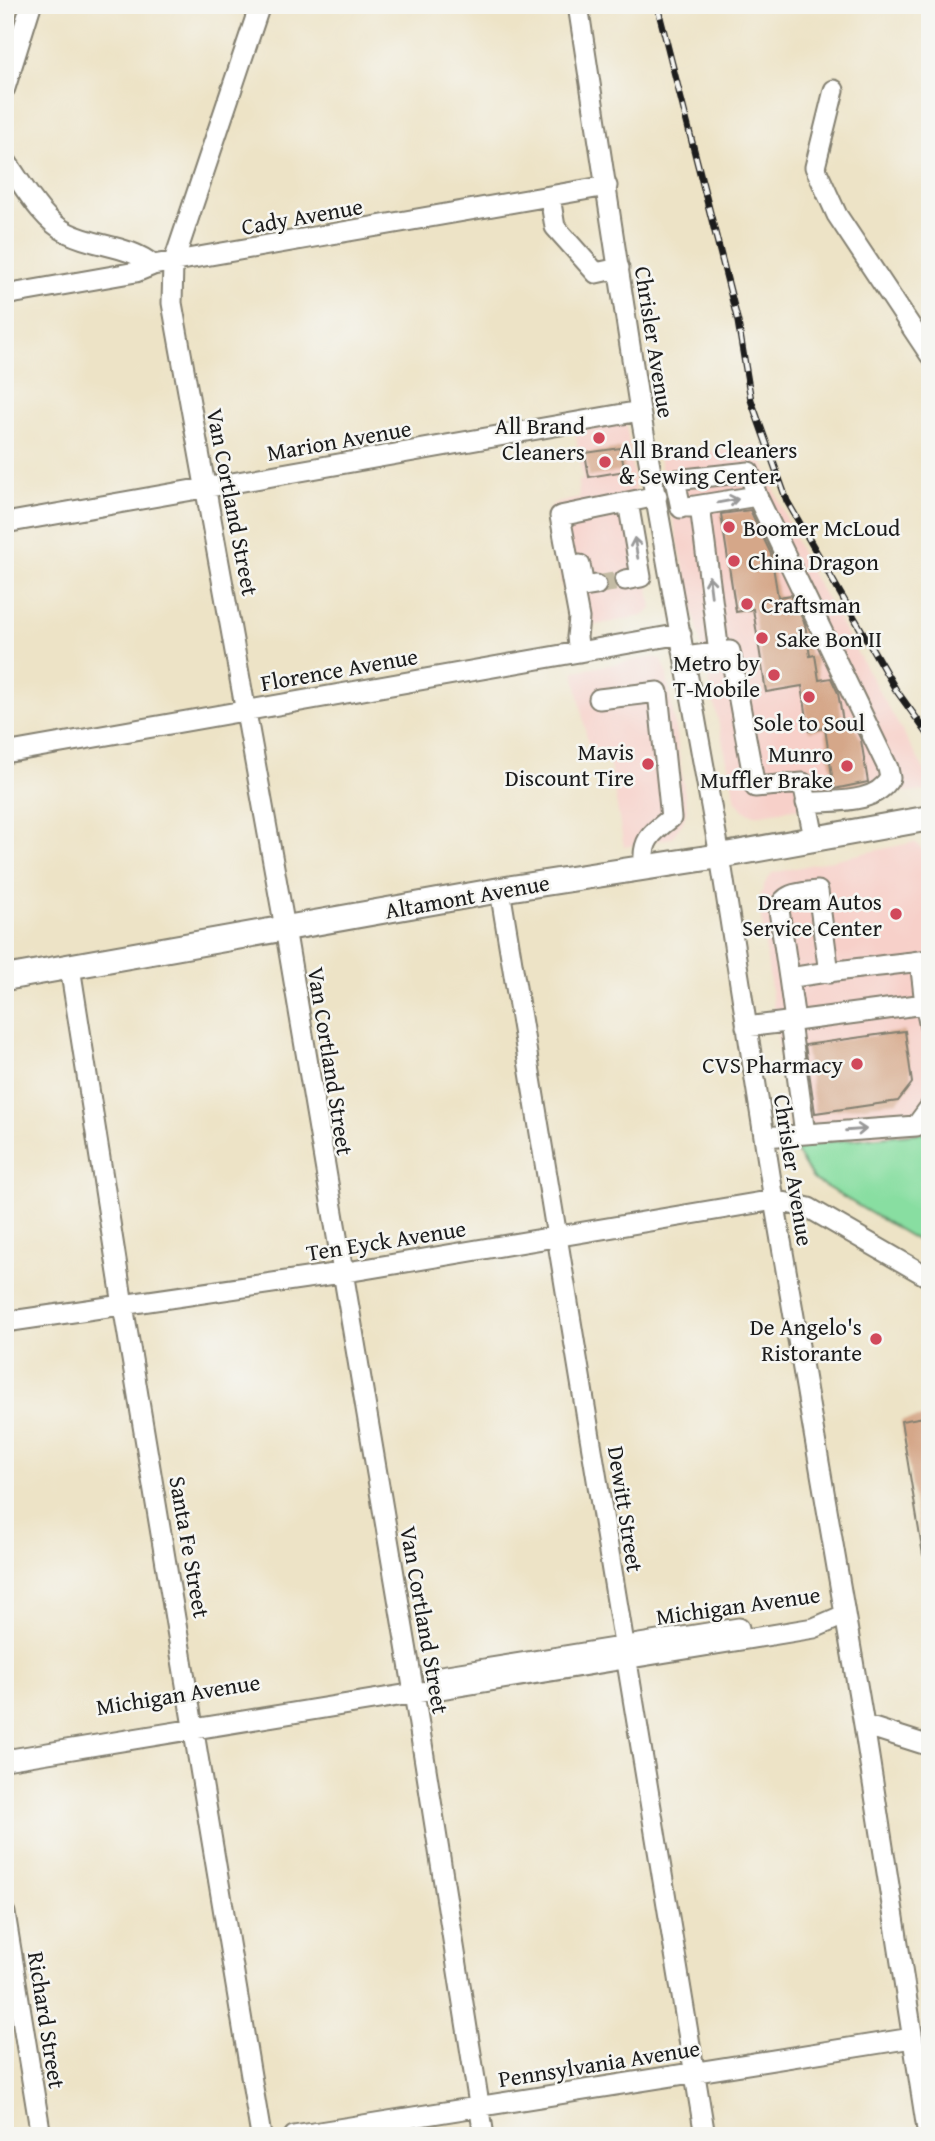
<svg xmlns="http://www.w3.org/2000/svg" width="935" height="2141" font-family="'Gentium Book Plus',serif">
	<rect width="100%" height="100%" fill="#f6f6f2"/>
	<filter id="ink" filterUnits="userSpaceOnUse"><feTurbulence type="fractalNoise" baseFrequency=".0143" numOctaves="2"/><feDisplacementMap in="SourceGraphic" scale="14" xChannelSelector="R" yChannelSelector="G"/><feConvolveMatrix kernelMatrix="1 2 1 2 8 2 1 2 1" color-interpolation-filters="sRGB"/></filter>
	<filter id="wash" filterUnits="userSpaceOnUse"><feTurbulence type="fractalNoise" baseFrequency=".00686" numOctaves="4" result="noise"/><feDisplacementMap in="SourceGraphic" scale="28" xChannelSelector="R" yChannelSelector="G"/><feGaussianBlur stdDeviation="1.57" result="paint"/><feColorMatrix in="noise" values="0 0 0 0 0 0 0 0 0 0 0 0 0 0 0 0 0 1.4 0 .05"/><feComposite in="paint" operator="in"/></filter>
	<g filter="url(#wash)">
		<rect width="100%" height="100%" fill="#ede3c6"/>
		<path fill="#f7d0c9" d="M626 422 652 609 643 616 570 630 548 510 554 504 579 498 578 481 583 480 575 431Z
			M756 445 803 558 930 780V791L904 792 755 815 743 810 736 801 659 458Z
			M654 657 661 659 666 669 687 809 683 822 672 838 624 847 609 760H591L574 671Z
			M915 842 930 857V1132L792 1145 759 900 765 883 772 873Z"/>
		<path fill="#88dea1" stroke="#527d5e" stroke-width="2" d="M930 1132V1248L813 1179 792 1145Z"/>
		<g id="blocks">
			<path fill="#d5a789" d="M620 448 625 471 589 477 585 453Z
				M750 510 771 554 778 597 791 595 805 624 810 656 815 655 819 680 831 678 838 693 844 727 854 725 861 740 868 782 834 789 825 728 809 731 802 686 766 692 753 609 736 612 721 514Z
				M905 1031 912 1083 898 1101 815 1113 805 1045Z
				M930 1416V1554L923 1555 901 1421Z"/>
		</g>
	</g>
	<g filter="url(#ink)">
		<use href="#blocks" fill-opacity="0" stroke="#848071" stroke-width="2"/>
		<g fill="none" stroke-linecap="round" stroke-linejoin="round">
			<path stroke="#c3bba4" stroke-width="19" stroke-dasharray="19 10" stroke-linecap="butt" d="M596 585 625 580"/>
			<defs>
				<path id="minor" d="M260 5 173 264 172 303 285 928 414 1693 484 2136
					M578 5 640 411 720 856 774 1200 864 1725 928 2136
					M5 88 31 5
					M834 90 815 167 837 215 930 355
					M5 160C23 184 40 219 68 233 96 247 129 245 153 265
					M550 197 555 227 596 273 619 268
					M5 295 136 272 153 265 607 186
					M700 506 719 653
					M689 507 757 496
					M681 508 675 480 749 472 757 496 888 768 890 778C875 805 834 800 806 803
					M5 523 640 411
					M580 565 584 587 596 585
					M625 580 641 577 628 502
					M579 652 577 637 579 618 560 516 657 496
					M685 657 730 651 755 787 803 783 814 838
					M599 699 658 692 671 818C651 833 640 842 645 868
					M5 753 681 634
					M500 890 705 2136
					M920 961 925 1004 795 1021 789 978C832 970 876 967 920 961L930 960
					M70 967 123 1305 261 2136
					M789 978 779 910C783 892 801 893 818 891L829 973
					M925 1004 930 1027
					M790 1022 805 1134
					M746 1027 795 1021
					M764 1137 916 1126 930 1107
					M5 1322 341 1273 774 1200 809 1208 930 1278
					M441 1676 739 1628
					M864 1725 930 1746
					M5 1760 814 1628 844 1615
					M5 1913 41 2136
					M294 2136 912 2038"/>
				<path id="major" d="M5 978 500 890 720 856 930 818"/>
			</defs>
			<use href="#minor" stroke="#848071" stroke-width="23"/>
			<use href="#major" stroke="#848071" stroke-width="28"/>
			<use href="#minor" stroke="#fff" stroke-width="19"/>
			<use href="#major" stroke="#fff" stroke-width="24"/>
			<defs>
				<path id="rail" d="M657 5 738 322 751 400 787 501 896 690 930 737
					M921 5 930 19"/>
			</defs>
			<use href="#rail" stroke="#1c1c1c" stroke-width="7"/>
			<use href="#rail" stroke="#f6f6f2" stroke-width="4.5" stroke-dasharray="13" stroke-linecap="butt"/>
		</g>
		<defs><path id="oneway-shaft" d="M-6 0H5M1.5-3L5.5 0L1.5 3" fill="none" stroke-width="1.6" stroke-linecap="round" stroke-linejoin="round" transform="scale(1.75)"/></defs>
		<g stroke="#999">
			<use href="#oneway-shaft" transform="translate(728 501) rotate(-10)"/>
			<use href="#oneway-shaft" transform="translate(636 548) rotate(-100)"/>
			<use href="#oneway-shaft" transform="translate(710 586) rotate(-97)"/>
			<use href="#oneway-shaft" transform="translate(856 1130) rotate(-4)"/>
		</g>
	</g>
	<g fill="#d1495b" stroke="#f6f6f2" stroke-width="2.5">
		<circle cx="599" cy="438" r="7"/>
		<circle cx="605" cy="462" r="7"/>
		<circle cx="729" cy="527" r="7"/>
		<circle cx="734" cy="561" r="7"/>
		<circle cx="747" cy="604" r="7"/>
		<circle cx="762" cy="638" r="7"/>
		<circle cx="774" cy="675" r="7"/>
		<circle cx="809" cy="697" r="7"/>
		<circle cx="648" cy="764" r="7"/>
		<circle cx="847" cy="766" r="7"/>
		<circle cx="896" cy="914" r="7"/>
		<circle cx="857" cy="1064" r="7"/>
		<circle cx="876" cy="1339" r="7"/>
	</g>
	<g text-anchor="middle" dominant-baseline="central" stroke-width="5" stroke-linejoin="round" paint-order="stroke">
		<g font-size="23" fill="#1c1c1c" stroke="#f6f6f2">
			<text transform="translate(302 216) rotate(-10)">Cady Avenue</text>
			<text transform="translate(655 342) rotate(81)">Chrisler Avenue</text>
			<text transform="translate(339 440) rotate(-10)">Marion Avenue</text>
			<text transform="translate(233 502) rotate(79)">Van Cortland Street</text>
			<text transform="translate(339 669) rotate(-10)">Florence Avenue</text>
			<text transform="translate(467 896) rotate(-10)">Altamont Avenue</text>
			<text transform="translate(331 1061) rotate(81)">Van Cortland Street</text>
			<text transform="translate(794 1170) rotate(81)">Chrisler Avenue</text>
			<text transform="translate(386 1240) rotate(-9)">Ten Eyck Avenue</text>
			<text transform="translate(626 1509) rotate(81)">Dewitt Street</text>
			<text transform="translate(190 1547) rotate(80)">Santa Fe Street</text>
			<text transform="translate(738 1605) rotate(-8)">Michigan Avenue</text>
			<text transform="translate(425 1620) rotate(80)">Van Cortland Street</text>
			<text transform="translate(178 1694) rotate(-9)">Michigan Avenue</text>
			<text transform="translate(47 2020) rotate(81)">Richard Street</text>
			<text transform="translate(599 2063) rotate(-9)">Pennsylvania Avenue</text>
		</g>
		<g font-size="23" fill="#1c1c1c" stroke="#f6f6f2" text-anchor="end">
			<text x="585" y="425">All Brand<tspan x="585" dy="26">Cleaners</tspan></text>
			<text x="619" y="449" text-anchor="start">All Brand Cleaners<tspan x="619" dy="26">&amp; Sewing Center</tspan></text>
			<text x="743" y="527" text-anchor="start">Boomer McLoud</text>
			<text x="748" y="561" text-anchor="start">China Dragon</text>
			<text x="761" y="604" text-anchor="start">Craftsman</text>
			<text x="776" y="638" text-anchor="start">Sake Bon II</text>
			<text x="760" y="662">Metro by<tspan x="760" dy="26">T-Mobile</tspan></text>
			<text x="809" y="722" text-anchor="middle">Sole to Soul</text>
			<text x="634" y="751">Mavis<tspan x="634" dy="26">Discount Tire</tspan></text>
			<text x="833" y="753">Munro<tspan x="833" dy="26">Muffler Brake</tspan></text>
			<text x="882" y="901">Dream Autos<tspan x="882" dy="26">Service Center</tspan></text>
			<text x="843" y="1064">CVS Pharmacy</text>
			<text x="862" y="1326">De Angelo's<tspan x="862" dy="26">Ristorante</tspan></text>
		</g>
	</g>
	<rect width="935" height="2141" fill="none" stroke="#f6f6f2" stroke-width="28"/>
</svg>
